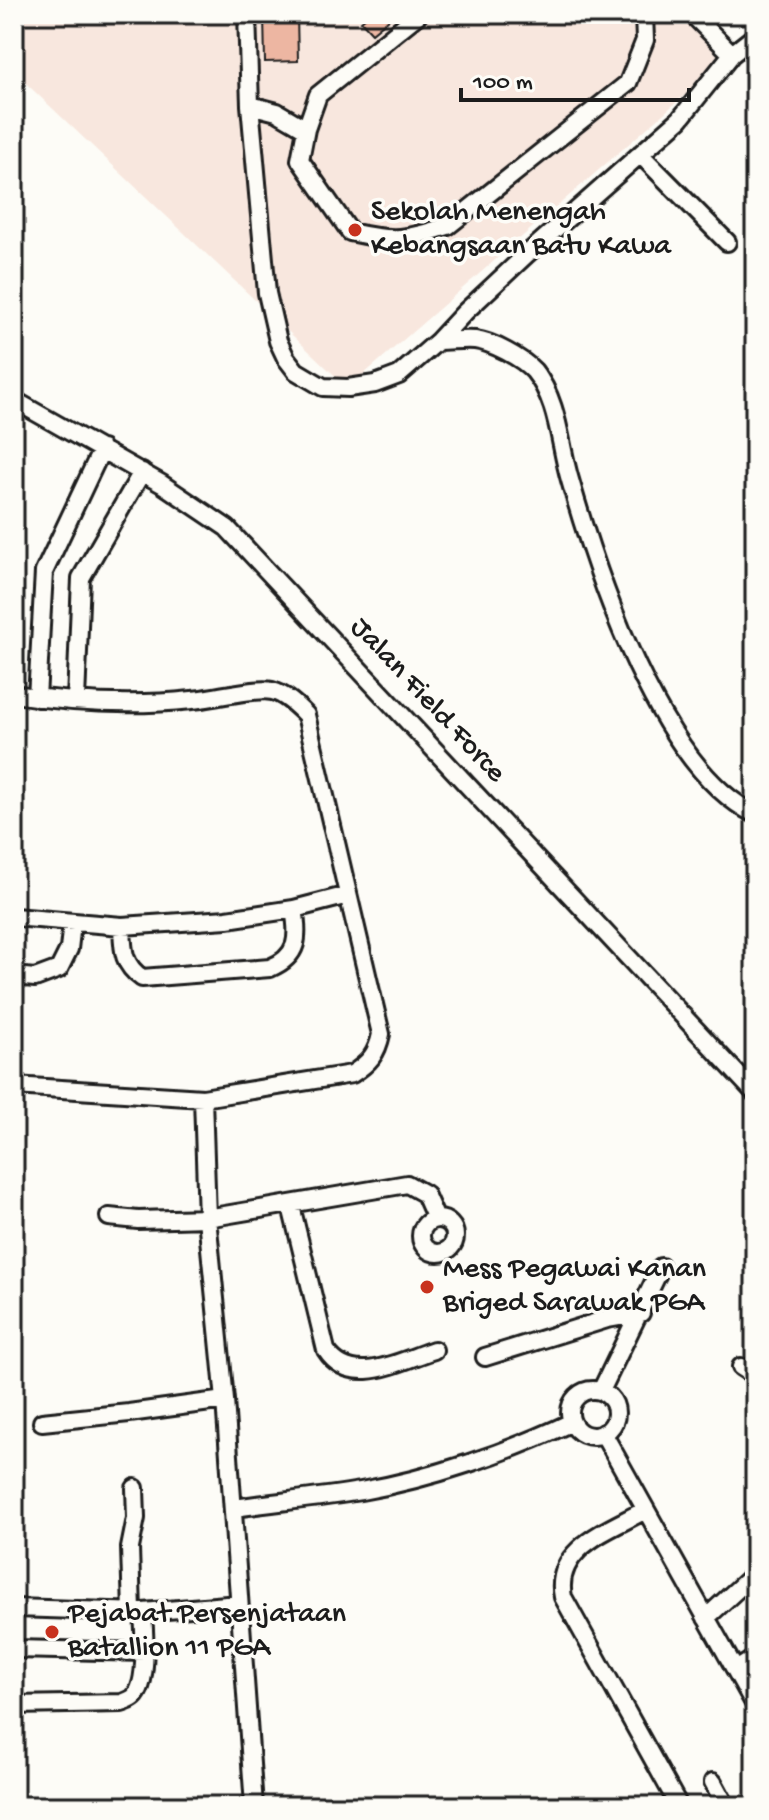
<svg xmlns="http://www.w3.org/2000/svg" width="769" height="1820" font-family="'Gochi Hand',sans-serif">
	<rect width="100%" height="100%" fill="#fdfcf7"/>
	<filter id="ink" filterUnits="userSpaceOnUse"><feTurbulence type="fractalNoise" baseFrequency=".0125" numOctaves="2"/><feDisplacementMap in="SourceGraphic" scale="16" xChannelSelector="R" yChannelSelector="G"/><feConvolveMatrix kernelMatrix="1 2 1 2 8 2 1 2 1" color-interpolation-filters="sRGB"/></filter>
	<g filter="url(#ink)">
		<path fill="#f8e7de" d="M14 14H692L732 54 348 388 14 72Z"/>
		<path fill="#edb6a2" stroke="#1c1c1c" stroke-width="2" d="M264 14H297L298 61 265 62Z
			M370 14H395L372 33 361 21Z"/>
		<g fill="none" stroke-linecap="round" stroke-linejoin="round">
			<defs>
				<path id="minor" d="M247 14 250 105 267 293 278 341 286 358 296 371 323 387 348 388 375 384 399 375 438 341 465 312 527 254 680 119 732 54 755 36
					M419 14 318 95 306 129 300 160 350 232C395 242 404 240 448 226L628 83 645 40 644 14
					M692 14 732 54
					M250 105 277 112 306 129
					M640 154 727 242
					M438 341C450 341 463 339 475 340 492 342 522 358 534 371 559 402 559 443 570 480 597 575 661 770 755 814
					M14 400 162 484 227 528 755 1093
					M14 694C71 703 135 706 192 700 211 699 257 687 272 691 285 694 297 706 306 715L381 1034C377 1054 369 1063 352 1074L203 1098 14 1086
					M37 698 44 572 102 449
					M76 700 81 578 142 472
					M14 917 122 926 227 919 294 909 348 895
					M122 926C123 949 122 964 142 978L270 968C299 956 299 937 294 909
					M14 976 35 978 59 969 69 949 72 923
					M203 1098 207 1218 225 1400 254 1806
					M291 1206 326 1350C351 1389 399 1361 434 1350
					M109 1217 138 1220 207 1218 407 1184 425 1194 436 1219
					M421 1236a17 17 0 1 1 34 0a17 17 0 1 1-34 0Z
					M485 1357 607 1319 641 1313
					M741 1367 755 1376
					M570 1413a23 23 0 1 1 46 0a23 23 0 1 1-46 0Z
					M601 1391 661 1267
					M42 1422 129 1413 225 1400
					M603 1433 755 1705
					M233 1508C276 1502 319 1498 361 1491 430 1479 509 1452 572 1422
					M645 1510C610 1530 553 1548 563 1597L679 1806
					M14 1608 143 1612 239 1604
					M132 1612 130 1548 136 1518 135 1488
					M706 1618 755 1573
					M14 1649 145 1652
					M736 1670 755 1658
					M14 1705 122 1703C126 1701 131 1700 134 1697 149 1683 144 1632 143 1612
					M713 1782 726 1806"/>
			</defs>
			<use href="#minor" stroke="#1c1c1c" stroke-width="22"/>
			<use href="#minor" stroke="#fdfcf7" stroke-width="16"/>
		</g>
	</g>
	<g fill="#c8321e" stroke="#fdfcf7" stroke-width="3">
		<circle cx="355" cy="230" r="8"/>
		<circle cx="427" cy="1287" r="8"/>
		<circle cx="52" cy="1632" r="8"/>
	</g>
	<g text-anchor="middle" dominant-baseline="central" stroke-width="7" stroke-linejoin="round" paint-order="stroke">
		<g font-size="30" fill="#1c1c1c" stroke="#fdfcf7" text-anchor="start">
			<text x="371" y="213">Sekolah Menengah<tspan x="371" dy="34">Kebangsaan Batu Kawa</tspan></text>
			<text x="443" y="1270">Mess Pegawai Kanan<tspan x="443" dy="34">Briged Sarawak PGA</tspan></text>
			<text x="68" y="1615">Pejabat Persenjataan<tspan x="68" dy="34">Batallion 11 PGA</tspan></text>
		</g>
		<g font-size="30" fill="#1c1c1c" stroke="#fdfcf7">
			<text transform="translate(427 701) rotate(47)">Jalan Field Force</text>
		</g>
	</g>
	<rect width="769" height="1820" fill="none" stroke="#fdfcf7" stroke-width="48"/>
	<rect x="24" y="24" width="721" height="1772" fill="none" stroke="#1c1c1c" stroke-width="3" filter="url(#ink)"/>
	<path d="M461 88v12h228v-12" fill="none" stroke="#1c1c1c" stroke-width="4"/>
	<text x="473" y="88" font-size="24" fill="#1c1c1c" stroke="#fdfcf7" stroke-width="6" paint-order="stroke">100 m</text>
</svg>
